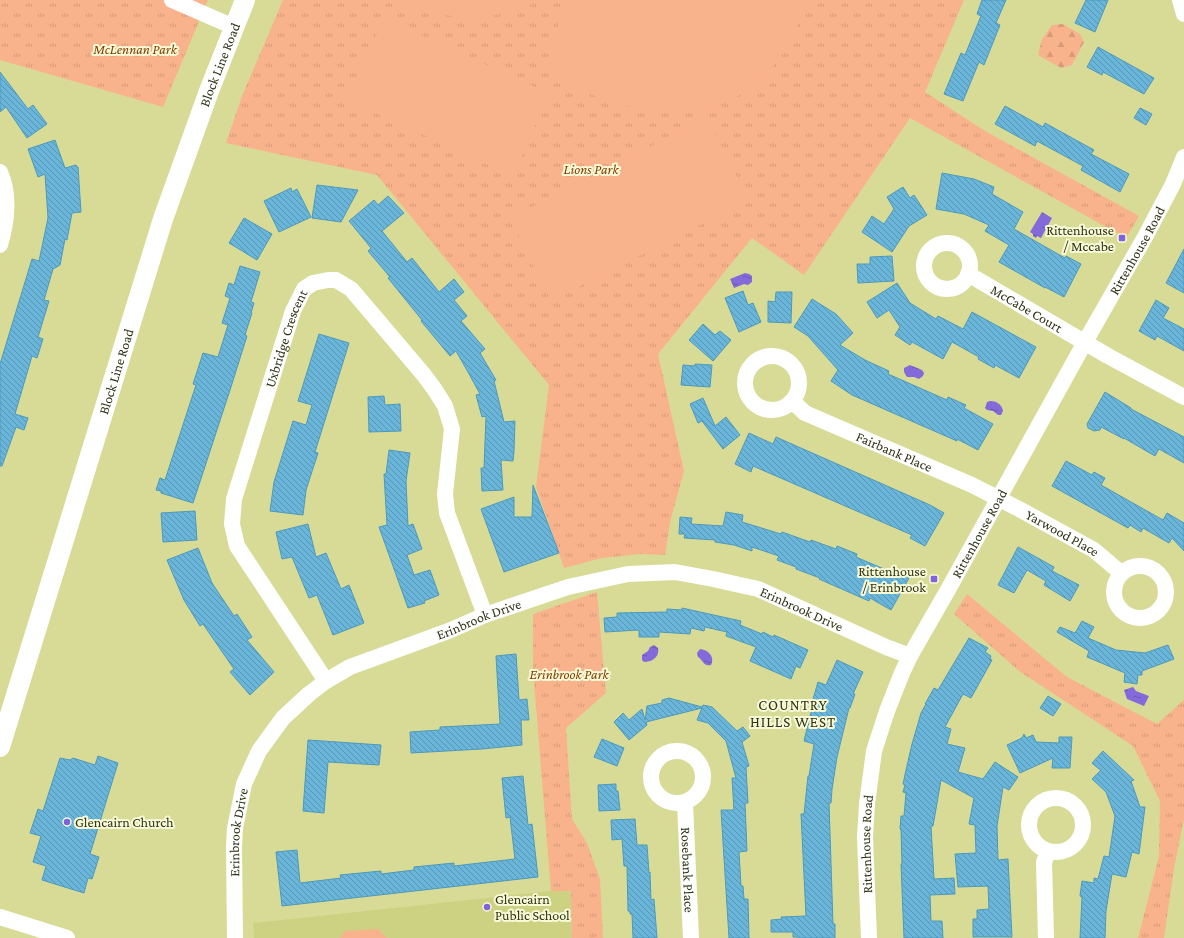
<svg xmlns="http://www.w3.org/2000/svg" width="1184" height="938" font-family="'Crimson Pro',serif">
	<defs>
		<pattern id="grass-tufts" width="24" height="20" patternUnits="userSpaceOnUse"><rect width="24" height="20" fill="#f9b38c"/><path d="M3 7l-1-3M5 7V3M7 7l1-3M15 17l-1-3M17 17v-4M19 17l1-3" fill="none" stroke="#d69a78"/></pattern>
		<pattern id="forest-firs" width="22" height="20" patternUnits="userSpaceOnUse"><rect width="22" height="20" fill="#f9b38c"/><path d="M5 1l3.5 6h-7zM16 11l3.5 6h-7z" fill="#d69a78"/></pattern>
		<pattern id="water-ripples" width="26" height="14" patternUnits="userSpaceOnUse"><rect width="26" height="14" fill="#826ada"/><path d="M2 4q2-2 4 0t4 0M15 11q2-2 4 0t4 0" fill="none" stroke="#6b58b0"/></pattern>
		<pattern id="building-back-hatch" width="6" height="6" patternUnits="userSpaceOnUse"><rect width="6" height="6" fill="#6ab6da"/><path d="M-1 5l2 2M0 0l6 6M5-1l2 2" fill="none" stroke="#5895b0"/></pattern>
	</defs>
	<rect width="100%" height="100%" fill="#d8db95"/>
	<path fill="#cdd182" d="M551 891H571L572 938H254L253 923Z"/>
	<path fill="url(#grass-tufts)" d="M0 0H208L163 107 0 60Z
		M283 0H964L925 92 985 131 1139 216 1126 238 910 118 804 275 752 238 658 354 684 471 670 522 665 555 640 554 602 558 564 568 536 487 549 385 377 175 226 143 242 96Z
		M597 592 606 693 566 728 572 819 587 843 600 879 603 938H572L571 891H551L533 670V614Z
		M967 594 1067 677 1157 724 1184 700V819L1174 868 1164 938H1138L1159 856 1160 801 1133 746 1019 671 954 614Z"/>
	<path fill="url(#forest-firs)" d="M1063 24 1080 34 1084 42 1072 65 1061 68 1038 55 1042 39 1052 25Z"/>
	<path fill="#f9b38c" d="M389 0H538L522 10 474 19 415 11Z
		M565 0H809L788 46 765 77 738 96 705 112H671L610 104 556 75 548 64Z
		M384 18 550 94 512 176 346 99Z
		M707 118 749 200 551 301 510 218Z
		M378 929 387 938H340L345 931Z"/>
	<path fill="url(#water-ripples)" d="M1042 212 1052 218 1041 238 1037 236 1036 238 1033 236V234L1030 232Z
		M745 273 749 274 752 276V282L748 285 744 284 734 288 730 279Z
		M910 365 922 370 924 373 923 376 919 379 914 377H907L904 372V368Z
		M990 401C996 401 1002 404 1003 411L1001 415H998L993 411 987 410 985 408 987 402Z
		M654 645 658 648C660 657 652 662 644 662L642 660V655L648 651 650 647Z
		M700 649C709 650 715 657 711 665 704 667 703 660 698 657L697 653Z
		M1133 687 1136 691 1149 696 1144 706 1127 699 1124 690Z"/>
	<path fill="url(#building-back-hatch)" stroke="#4d99bc" d="M982 0H1006L996 23 1000 25 984 65 979 62 963 101 944 94 961 53 965 55 981 16 977 14Z
		M1086 0H1108L1095 32 1075 23Z
		M1098 47 1154 78 1144 94 1103 72 1102 75 1087 67Z
		M0 72 28 109 33 105 47 124 27 138 6 107 0 112Z
		M1005 106 1043 127 1045 123 1094 150 1091 154 1129 174 1120 192 1081 170 1083 166 1037 141 1035 146 995 124Z
		M1140 108 1152 114 1146 125 1134 118Z
		M55 140 65 168 76 165 77 167H78L81 212 72 213 67 240 65 239 60 265 53 269 44 300 49 301 38 337 43 339 37 358 32 356 15 414 28 418 24 430 16 427 2 466H0V364L32 259 39 261 48 218 45 174 38 177 28 149Z
		M942 173 974 179 994 187 992 194 1023 212 1014 229 1065 258 1066 256 1081 264 1064 297 1045 287V288L999 262 1009 245 985 231 989 225 964 214 936 209Z
		M317 185 358 190 341 222 312 218Z
		M903 187 910 198 914 195 927 215 909 226 892 252 862 232 872 216 884 224 894 209 887 197Z
		M291 188 292 192 297 189 311 217 279 232 264 201Z
		M388 196 404 213 382 231 407 262 412 258 439 292 454 279 464 292 454 300 467 316 461 321 485 349 480 353 496 380 494 381 504 422 515 421 514 451 513 461 501 460 503 490 482 491 481 468H484L486 416 482 417 476 395 480 394 468 372 456 351 450 356 421 321 422 320 388 278 390 277 368 251 371 248 349 221 374 200 378 205Z
		M244 218 272 234 257 260 229 243Z
		M1184 249V293L1166 283Z
		M892 256 894 281 858 283 857 264H870V257Z
		M240 266 260 272 251 302 254 303 251 313H252L245 335 247 336 230 390 193 503 161 493V491L156 490 160 478 165 480 196 385 193 384 203 353 218 357 228 325 222 323 230 298 225 296 229 283 234 285Z
		M897 283 910 303 936 319 938 316 963 329 972 312 1036 347 1019 378 995 365 994 368 978 359 979 357 952 342 943 359 912 342 910 345 895 335 900 327 889 310 877 318 867 302Z
		M743 291 748 305 753 303 761 322 739 332 725 298Z
		M776 292H792L791 323 768 322V301L775 302Z
		M812 299 836 314 853 333 840 345 865 360 889 371 888 374 947 400 948 397 966 405 964 408 993 424 978 450 957 439V441L852 395 831 381 838 370 808 336 794 327Z
		M1156 300 1169 308 1163 318 1184 329V351L1157 336 1155 340 1139 331Z
		M703 324 715 335 720 331 731 340 713 361 689 340Z
		M319 334 349 343 315 452 318 453 306 490 303 515 270 511 274 482 293 421 306 425 312 405 298 401Z
		M695 364 712 365 710 387 681 385 683 365 695 366Z
		M1105 392 1131 408V409L1184 437V463L1159 449 1155 456 1124 438V439L1101 427 1100 430 1094 431 1088 428 1087 424Z
		M384 396 385 405 400 404 401 431 369 432 368 397Z
		M703 398 715 426 726 417 740 435 723 449 702 421 698 423 690 404Z
		M749 433 773 444 776 437 930 505 944 513 925 546 910 538 912 535 753 466 751 472 735 464Z
		M389 450 410 453 406 481 408 526 413 524 422 549 407 555 414 575 430 570 439 595 424 601 425 603 408 608 379 527 387 525 384 474H386Z
		M1066 461 1092 475 1094 472 1105 478 1101 485 1163 520 1167 513 1184 523V551L1172 538 1169 543 1143 528 1141 532 1130 525 1128 528 1052 486Z
		M533 485 559 553 504 572 481 509 514 497V517H532Z
		M195 511 197 540 163 542 161 513Z
		M726 512 743 515 742 522 781 534 782 532 810 542 811 540 836 549 837 546 857 554 856 557 891 572 892 569 909 578 891 610 870 598 869 601 819 579 820 578 796 569V567L777 560 779 556 752 547V551L734 545 715 542V540L684 538 685 534H679L680 517 692 518 691 524 723 526Z
		M308 524 316 557 326 553 341 589 349 585 364 623 333 635 317 595 309 598 292 557 282 559 276 532Z
		M1018 547 1054 567 1052 571 1079 585 1070 601 1044 585 1046 581 1027 570 1014 593 998 585Z
		M198 548 212 583 234 616 237 614 252 637 247 640 274 672 250 695 230 672 234 669 203 624 200 626 184 600 167 560Z
		M682 608 741 621 740 625 762 634 763 632 773 637 774 635 808 650 800 668 796 666 791 679 750 661 756 647 726 636 727 632 705 627 704 631 691 628 690 634 659 632V637H639V630L605 632 604 618 617 617V613L667 612V609L682 610Z
		M1082 621 1094 627 1088 638 1116 650 1145 653 1168 645 1174 659 1142 671V675H1138L1137 684 1124 682 1125 673 1087 657 1089 651 1057 632 1060 627 1075 633Z
		M969 638 988 648 985 652 991 656 990 659 992 660 971 698 963 694 945 727 951 729 947 744 965 748 958 772 983 779 995 762 1018 777 1009 790 1003 787 997 826 998 860 1008 859 1012 937H973V919H977V910L989 909 988 886 958 887 955 854 976 853 975 825 969 824 974 798 941 780 933 826H931L934 879 954 878 955 894 930 895 931 921H942L943 938H904L901 864H902L901 830 900 829 901 816H904L906 793 903 792 905 785 903 784 906 770 912 744 921 713 926 704H925L934 688 938 690Z
		M516 654 519 700 527 699 529 720H521L522 745 482 749 411 753 410 732 440 730V727L500 724 496 656Z
		M837 660 863 672 853 694H855L850 708H849L837 757 832 789 831 803H829L833 924H835V938H799V937H793V932H771V920L782 919 781 917 806 916 801 814H804L808 776H809L814 744 804 741 814 700 813 699 818 682 826 685Z
		M1048 696 1061 704 1053 716 1040 708Z
		M669 698 702 707 703 705 712 707 737 731 743 727 750 736 742 742 749 766 746 767 748 803H745L747 851 739 852 741 886H743L744 899H748L749 938H729L721 810H734L732 778H736L726 741 708 723 697 720 702 708 646 722 647 725 629 740 614 722 623 713 629 720 642 709 645 720 647 706 662 703V700Z
		M1024 734 1026 738 1033 735 1036 742 1059 743V737H1072L1070 768H1052L1053 758 1020 773 1007 745 1022 738Z
		M602 739 624 748 617 766 594 757Z
		M308 740 381 745 379 765 328 762 324 813 303 811Z
		M1103 751 1134 780 1131 781 1140 807H1145L1139 854 1132 852 1126 877 1112 874 1106 911 1105 938H1080L1082 897 1080 896 1082 881 1094 883V878L1098 879 1104 856 1109 857 1115 816 1106 792 1092 779 1101 770 1099 769 1092 763Z
		M98 756 118 763 90 854 99 857 92 879 88 878 84 893 42 880 46 866 33 862 41 836 30 833 38 809 43 811 60 758 70 760 73 758 95 765Z
		M523 776 528 825 532 824 538 877 282 906 276 852 297 850 300 883 341 878 340 875 381 871V874L414 870V867L454 863V866L515 859 510 817 506 818 502 778Z
		M616 784V791H618L620 810 599 811 598 785Z
		M635 819 637 845H647L649 873 650 872 651 900 654 899 657 938H633L632 914H630V911H628L627 866H624L622 839 612 840 611 820Z"/>
	<g fill="none" stroke-linecap="round" stroke-linejoin="round">
		<g stroke="#fff" stroke-width="16">
			<path d="M172 0 234 27"/>
			<path d="M1180 0 1184 14"/>
			<path d="M0 172C10 194 7 222 0 245"/>
			<circle cx="947" cy="266" r="23"/>
			<path id="s1" d="M968 274 1108 356 1184 397"/>
			<circle cx="772" cy="383" r="27"/>
			<path id="s2" d="M792 401 805 413 972 485 1019 509 1094 550 1121 573"/>
			<circle cx="1140" cy="592" r="26"/>
			<path id="s3" d="M326 681 237 546 232 524 234 499 293 311 304 289 313 283 328 280H336L351 289 424 375 435 390 445 406 452 429 445 494 447 513 485 615"/>
			<circle cx="677" cy="777" r="26"/>
			<circle cx="1056" cy="825" r="27"/>
			<path id="s4" d="M685 803 691 938"/>
			<path d="M0 917 67 938"/>
			<path id="s5" d="M235 938 234 847 235 828 244 784 259 751 283 718 309 694 326 681 350 667 451 630 485 615 568 587 628 574 675 572 713 579 758 589 886 647 910 656"/>
			<path id="s6" d="M869 938 865 837 867 804 874 751 887 711 902 673 910 656 949 588 1085 342 1145 237 1173 184 1184 157"/>
			<path d="M1046 938 1044 862 1048 852"/>
		</g>
		<path stroke="#fff" stroke-width="20" id="s7" d="M0 747 163 219 209 91 245 0"/>
	</g>
	<g fill="#7f62dd" stroke="#f7fad7" stroke-width="1.5">
		<rect x="1118" y="234" width="8" height="8" rx="2"/>
		<rect x="930" y="575" width="8" height="8" rx="2"/>
		<circle cx="67" cy="822" r="4"/>
		<circle cx="487" cy="907" r="4"/>
	</g>
	<g text-anchor="middle" dominant-baseline="central" stroke-width="4" stroke-linejoin="round" paint-order="stroke">
		<g font-size="14" font-style="italic" fill="#833b00" stroke="#f7fad7">
			<text x="135" y="49">McLennan Park</text>
			<text x="591" y="169">Lions Park</text>
			<text x="569" y="674">Erinbrook Park</text>
		</g>
		<g font-size="14" fill="#313216" stroke="#f7fad7">
			<text stroke="none"><textPath href="#s7" startOffset="717">Block Line Road</textPath></text>
			<text stroke="none"><textPath href="#s6" startOffset="754">Rittenhouse Road</textPath></text>
			<text stroke="none"><textPath href="#s1" startOffset="68">McCabe Court</textPath></text>
			<text stroke="none"><textPath href="#s3" startOffset="378">Uxbridge Crescent</textPath></text>
			<text stroke="none"><textPath href="#s7" startOffset="393">Block Line Road</textPath></text>
			<text stroke="none"><textPath href="#s2" startOffset="115">Fairbank Place</textPath></text>
			<text stroke="none"><textPath href="#s2" startOffset="302">Yarwood Place</textPath></text>
			<text stroke="none"><textPath href="#s6" startOffset="430">Rittenhouse Road</textPath></text>
			<text stroke="none"><textPath href="#s5" startOffset="790">Erinbrook Drive</textPath></text>
			<text stroke="none"><textPath href="#s5" startOffset="454">Erinbrook Drive</textPath></text>
			<text stroke="none"><textPath href="#s5" startOffset="106">Erinbrook Drive</textPath></text>
			<text stroke="none"><textPath href="#s6" startOffset="94">Rittenhouse Road</textPath></text>
			<text stroke="none"><textPath href="#s4" startOffset="67">Rosebank Place</textPath></text>
		</g>
		<g font-size="14" fill="#313216" stroke="#f7fad7" text-anchor="end">
			<text x="1114" y="230">Rittenhouse<tspan x="1114" dy="16">/ Mccabe</tspan></text>
			<text x="926" y="571">Rittenhouse<tspan x="926" dy="16">/ Erinbrook</tspan></text>
			<text x="75" y="822" text-anchor="start">Glencairn Church</text>
			<text x="495" y="899" text-anchor="start">Glencairn<tspan x="495" dy="16">Public School</tspan></text>
		</g>
		<g font-size="15" letter-spacing="1" fill="#313216" stroke="#f7fad7">
			<text x="793" y="705">COUNTRY<tspan x="793" dy="17">HILLS WEST</tspan></text>
		</g>
	</g>
</svg>
